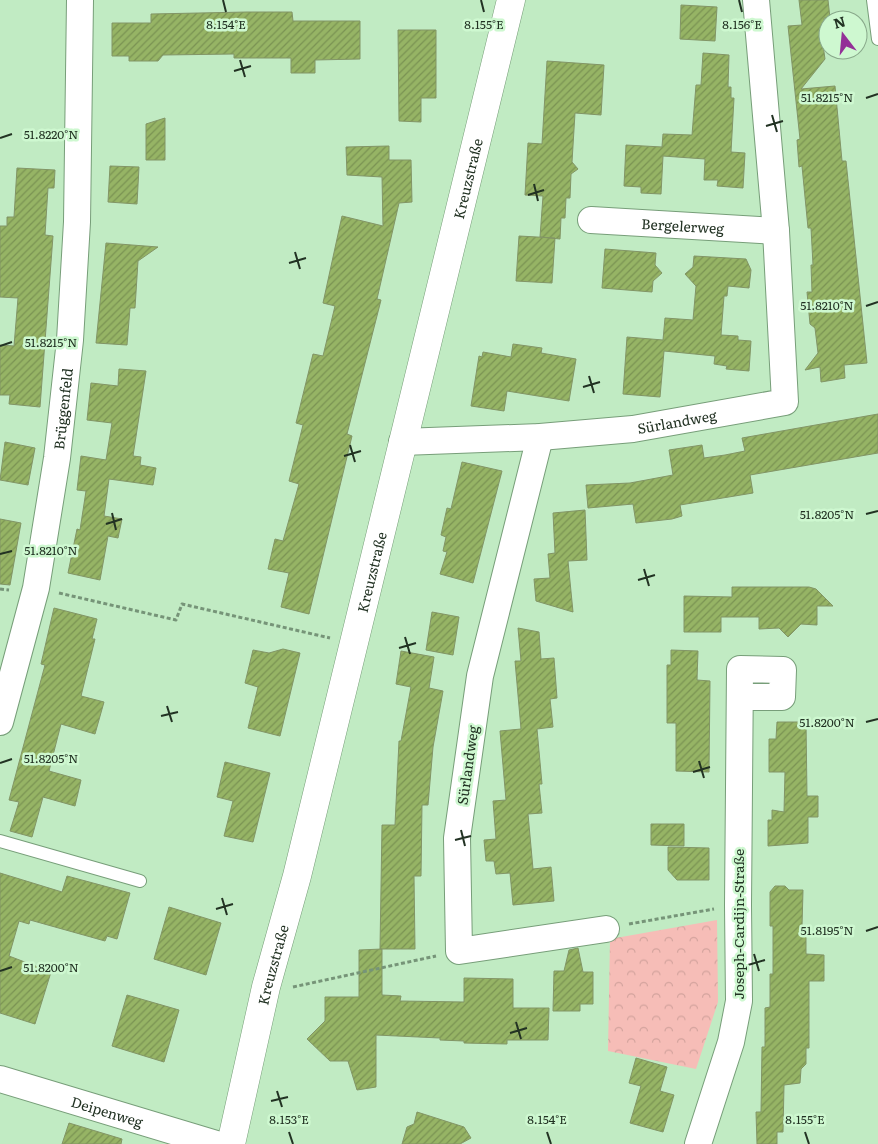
<svg xmlns="http://www.w3.org/2000/svg" width="878" height="1144" font-family="Literata,serif">
	<defs>
		<pattern id="park-crowns" width="20" height="18" patternUnits="userSpaceOnUse" patternTransform="scale(1.25)"><rect width="20" height="18" fill="#f6bdb7"/><path d="M2 6a3 3 0 1 1 6 0M12 15a3 3 0 1 1 6 0" fill="none" stroke="#d3a39d"/></pattern>
		<pattern id="building-hatch" width="6" height="6" patternUnits="userSpaceOnUse" patternTransform="scale(1.25)"><rect width="6" height="6" fill="#96b465"/><path d="M-1 1l2-2M0 6l6-6M5 7l2-2" fill="none" stroke="#7a9353"/></pattern>
	</defs>
	<rect width="100%" height="100%" fill="#c1ebc3"/>
	<path fill="url(#park-crowns)" d="M717 920 718 1002 696 1069 608 1051 610 939Z"/>
	<path fill="url(#building-hatch)" stroke="#829566" d="M799 0H828L830 18H824L827 41 823 45 825 59 801 89 835 86 842 161H846L867 363 844 365 845 378 821 382 820 367 805 370 818 353 815 328 810 324 807 292H812L811 265H813L811 228H808L802 166 799 167 797 140 800 139 788 26 802 25Z
		M681 5 717 7 715 41 680 39Z
		M247 12H292L293 21H360V59L315 60V73H291V58H234V54L163 55 158 61H129V56H112V23H151V14Z
		M398 30H436V98H421V122L399 121Z
		M703 53 729 55 728 87H731V98H734L731 152 745 153 743 188 717 186 718 180H704L705 159 663 156 661 194 641 193V187L624 186 626 145 662 147 663 134 692 135 696 85H701Z
		M547 61 604 65 601 115 575 113 572 162 578 169 571 174 570 198H566L565 218H561L560 239 540 237 543 196 525 195 528 143 542 144Z
		M165 118V160H146V124Z
		M389 146V160H411L412 202 399 203 377 299 381 300 347 434 352 436 309 614 281 607 289 573 268 569 275 539 283 541 299 484 289 481 303 425 296 423 313 354 323 356 335 306 323 303 342 216 383 226 382 177 347 175 346 147Z
		M110 166 139 167 137 204 108 202Z
		M17 168 55 170 54 188H48L45 235 53 236 40 407 9 404 10 395H0V345L14 346 18 298 0 297V226H7V217H14Z
		M519 236 555 238 552 283 516 281Z
		M106 243 158 247 138 261 135 308H130L127 345 96 343Z
		M605 249 656 253 655 265 662 273 653 281 652 292 602 288Z
		M694 256 746 259 751 270 749 288 728 286 727 296H724L721 335 738 336V340L751 341 749 371 726 369 727 366 714 364 715 356 664 351 660 397 623 394 627 337 663 340 665 318 693 320 696 286 685 274 693 267Z
		M513 344 542 348 541 353 576 359 569 401 507 391 504 411 471 406 479 356 482 357 483 352 511 357Z
		M119 369 146 371 133 456 141 457 140 465 156 468 153 485 109 479 104 516 122 519 118 538 108 536 100 580 68 573 77 529 80 530 86 491 77 490 81 456 106 460 112 423 87 420 91 383 118 386Z
		M878 414V453L750 475 753 493 680 505 682 516 672 519 636 523 633 504 588 508 586 485 630 483 673 475 669 450 702 445 704 458 725 455 745 451 742 438Z
		M5 442 35 448 28 485 0 480Z
		M462 462 502 471 473 583 440 574 447 552 443 551 446 537 441 535 447 508 451 509Z
		M585 510 587 560 568 561 573 612 536 601 534 579 550 578 548 554 555 553 553 513Z
		M0 519 21 523 10 585 0 584Z
		M732 587H809L816 589 833 606H817V625L801 624 788 637 779 628 759 629V617H721V632H684V596L732 597Z
		M54 608 97 619 92 639H95L81 696 104 702 95 734 61 724 49 771 81 780 75 806 43 797 32 837 10 831 19 802 9 800 45 665 41 664Z
		M432 612 459 617 453 655 426 650Z
		M518 628 539 632 541 659 554 658 557 698 550 699 553 727 537 729 542 784H539L542 813 528 814 533 869 551 867 554 901 513 905 510 873 496 874 494 861H486L484 840 496 839 493 801 506 800 500 731 521 729 515 661H521Z
		M283 649 300 653 280 736 248 728 258 687 245 683 253 650 269 653Z
		M671 650 698 651 697 680 710 681 709 772 676 771V723H667V665H671Z
		M401 651 434 657 429 688 443 691 433 747 428 805H422L421 876H414L415 949H380L382 825H395L399 741H401L411 687 396 684Z
		M777 722H806L807 796H818V817H808V843L768 846V820H772V810L784 812 785 772H769V739H776Z
		M225 762 270 773 253 842 224 836 233 801 217 797Z
		M651 824H684V846L651 845Z
		M668 847 709 848V880H677L668 870Z
		M0 873 62 892 67 876 130 893 117 939 107 936 105 941 30 920 29 924 19 921 9 956 51 972 35 1024 0 1013Z
		M775 886H785L789 890H803L802 926H806V954L824 955V981H809V1048H806V1064L801 1069 800 1083 784 1085 783 1132H777V1144H757L756 1112H761L762 1047H765V1008L770 1007V974H773V926H770V892Z
		M169 907 221 923 206 975 154 959Z
		M578 948 583 972H593V1004H580V1011H553L554 971H564L569 950Z
		M382 949V995L401 996 400 1001 464 1002V978L513 979V1008H549L548 1040H507V1044L464 1043V1041L440 1040V1038L376 1035V1087L357 1090 348 1061H330L307 1039 325 1021V997H359V950Z
		M127 995 179 1010 164 1062 112 1046Z
		M636 1058 667 1067 660 1091 674 1095 663 1132 630 1123 641 1086 629 1083Z
		M417 1112 464 1127 471 1138 460 1144H402L407 1127 414 1124Z
		M69 1123 122 1139 121 1144H62Z"/>
	<g fill="none" stroke-linecap="round" stroke-linejoin="round">
		<defs>
			<path id="lane" d="M873 0 878 39
				M0 841 140 881"/>
			<g id="street">
				<path id="s1" d="M591 220 776 231"/>
				<path d="M540 437 480 676 457 838 459 951 606 929"/>
				<path id="s2" d="M402 442 540 437 633 429 785 402 776 231 756 0"/>
				<path id="s3" d="M0 722 36 588 57 458 70 340 77 222 80 0"/>
				<path id="s4" d="M0 1079 216 1144"/>
				<path d="M698 1144 731 1042 739 1001 738 905 740 669 783 670 782 697H740"/>
			</g>
			<g id="secondary">
				<path id="s5" d="M231 1144 266 987 297 876 511 0"/>
			</g>
		</defs>
		<use href="#lane" stroke="#779e79" stroke-width="14"/>
		<use href="#street" stroke="#779e79" stroke-width="28"/>
		<use href="#secondary" stroke="#779e79" stroke-width="29"/>
		<path stroke="#769478" stroke-width="3" stroke-dasharray="4 2.5" stroke-linecap="butt" d="M0 589 9 590
			M59 593 176 620 182 604 330 638
			M629 924 714 909
			M293 987 436 956"/>
		<use href="#lane" stroke="#fff" stroke-width="12"/>
		<use href="#street" stroke="#fff" stroke-width="26"/>
		<use href="#secondary" stroke="#fff" stroke-width="28"/>
	</g>
	<path fill="none" stroke="#223223" stroke-width="2" d="M223 0 226 12M481 0 484 12M739 0 742 12M240 60 245 77M234 71 251 66M866 98 878 94M772 115 777 132M766 126 783 121M0 138 12 134M534 184 538 201M528 195 544 190M295 252 300 269M289 263 306 258M866 306 878 302M0 346 12 342M589 376 594 393M583 387 600 382M350 445 355 462M344 456 361 451M112 513 116 530M866 514 878 511M106 524 122 519M0 554 12 551M644 569 649 586M638 580 655 575M405 637 410 654M399 648 416 643M167 706 172 722M161 716 178 712M866 722 878 719M699 761 704 778M0 763 12 759M693 772 710 767M461 830 465 846M455 840 471 836M222 898 227 915M216 909 233 904M866 931 878 927M754 954 759 971M748 965 765 960M0 971 12 967M516 1022 521 1039M510 1033 527 1028M277 1091 282 1107M271 1101 288 1097M289 1132 293 1144M547 1132 551 1144M805 1132 809 1144"/>
	<g text-anchor="middle" dominant-baseline="central" stroke-width="5" stroke-linejoin="round" paint-order="stroke">
		<g font-size="14" fill="#223223" stroke="#cef8d0">
			<text stroke="none"><textPath href="#s5" startOffset="994">Kreuzstraße</textPath></text>
			<text stroke="none"><textPath href="#s1" startOffset="92">Bergelerweg</textPath></text>
			<text stroke="none"><textPath href="#s3" startOffset="320">Brüggenfeld</textPath></text>
			<text stroke="none"><textPath href="#s2" startOffset="276">Sürlandweg</textPath></text>
			<text stroke="none"><textPath href="#s5" startOffset="589">Kreuzstraße</textPath></text>
			<text transform="translate(467 765) rotate(-82)">Sürlandweg</text>
			<text transform="translate(738 924) rotate(-90)">Joseph-Cardijn-Straße</text>
			<text stroke="none"><textPath href="#s5" startOffset="184">Kreuzstraße</textPath></text>
			<text stroke="none"><textPath href="#s4" startOffset="112">Deipenweg</textPath></text>
		</g>
	</g>
	<g font-size="12" text-anchor="middle" fill="#223223" stroke="#cef8d0" stroke-width="5" stroke-linejoin="round" paint-order="stroke">
		<text x="226" y="29">8.154°E</text>
		<text x="484" y="29">8.155°E</text>
		<text x="742" y="29">8.156°E</text>
		<text x="827" y="102">51.8215°N</text>
		<text x="51" y="139">51.8220°N</text>
		<text x="827" y="310">51.8210°N</text>
		<text x="51" y="347">51.8215°N</text>
		<text x="827" y="519">51.8205°N</text>
		<text x="51" y="555">51.8210°N</text>
		<text x="827" y="727">51.8200°N</text>
		<text x="51" y="763">51.8205°N</text>
		<text x="827" y="935">51.8195°N</text>
		<text x="51" y="972">51.8200°N</text>
		<text x="289" y="1124">8.153°E</text>
		<text x="547" y="1124">8.154°E</text>
		<text x="805" y="1124">8.155°E</text>
	</g>
	<g transform="translate(843 35) rotate(344)"><circle r="24" fill="#cef8d0" stroke="#89a98b"/>
	<path d="M0-4L9 19L0 12L-9 19Z" fill="#933097"/>
	<text y="-8" font-size="14" font-weight="bold" text-anchor="middle" fill="#223223">N</text>
	</g>
</svg>
